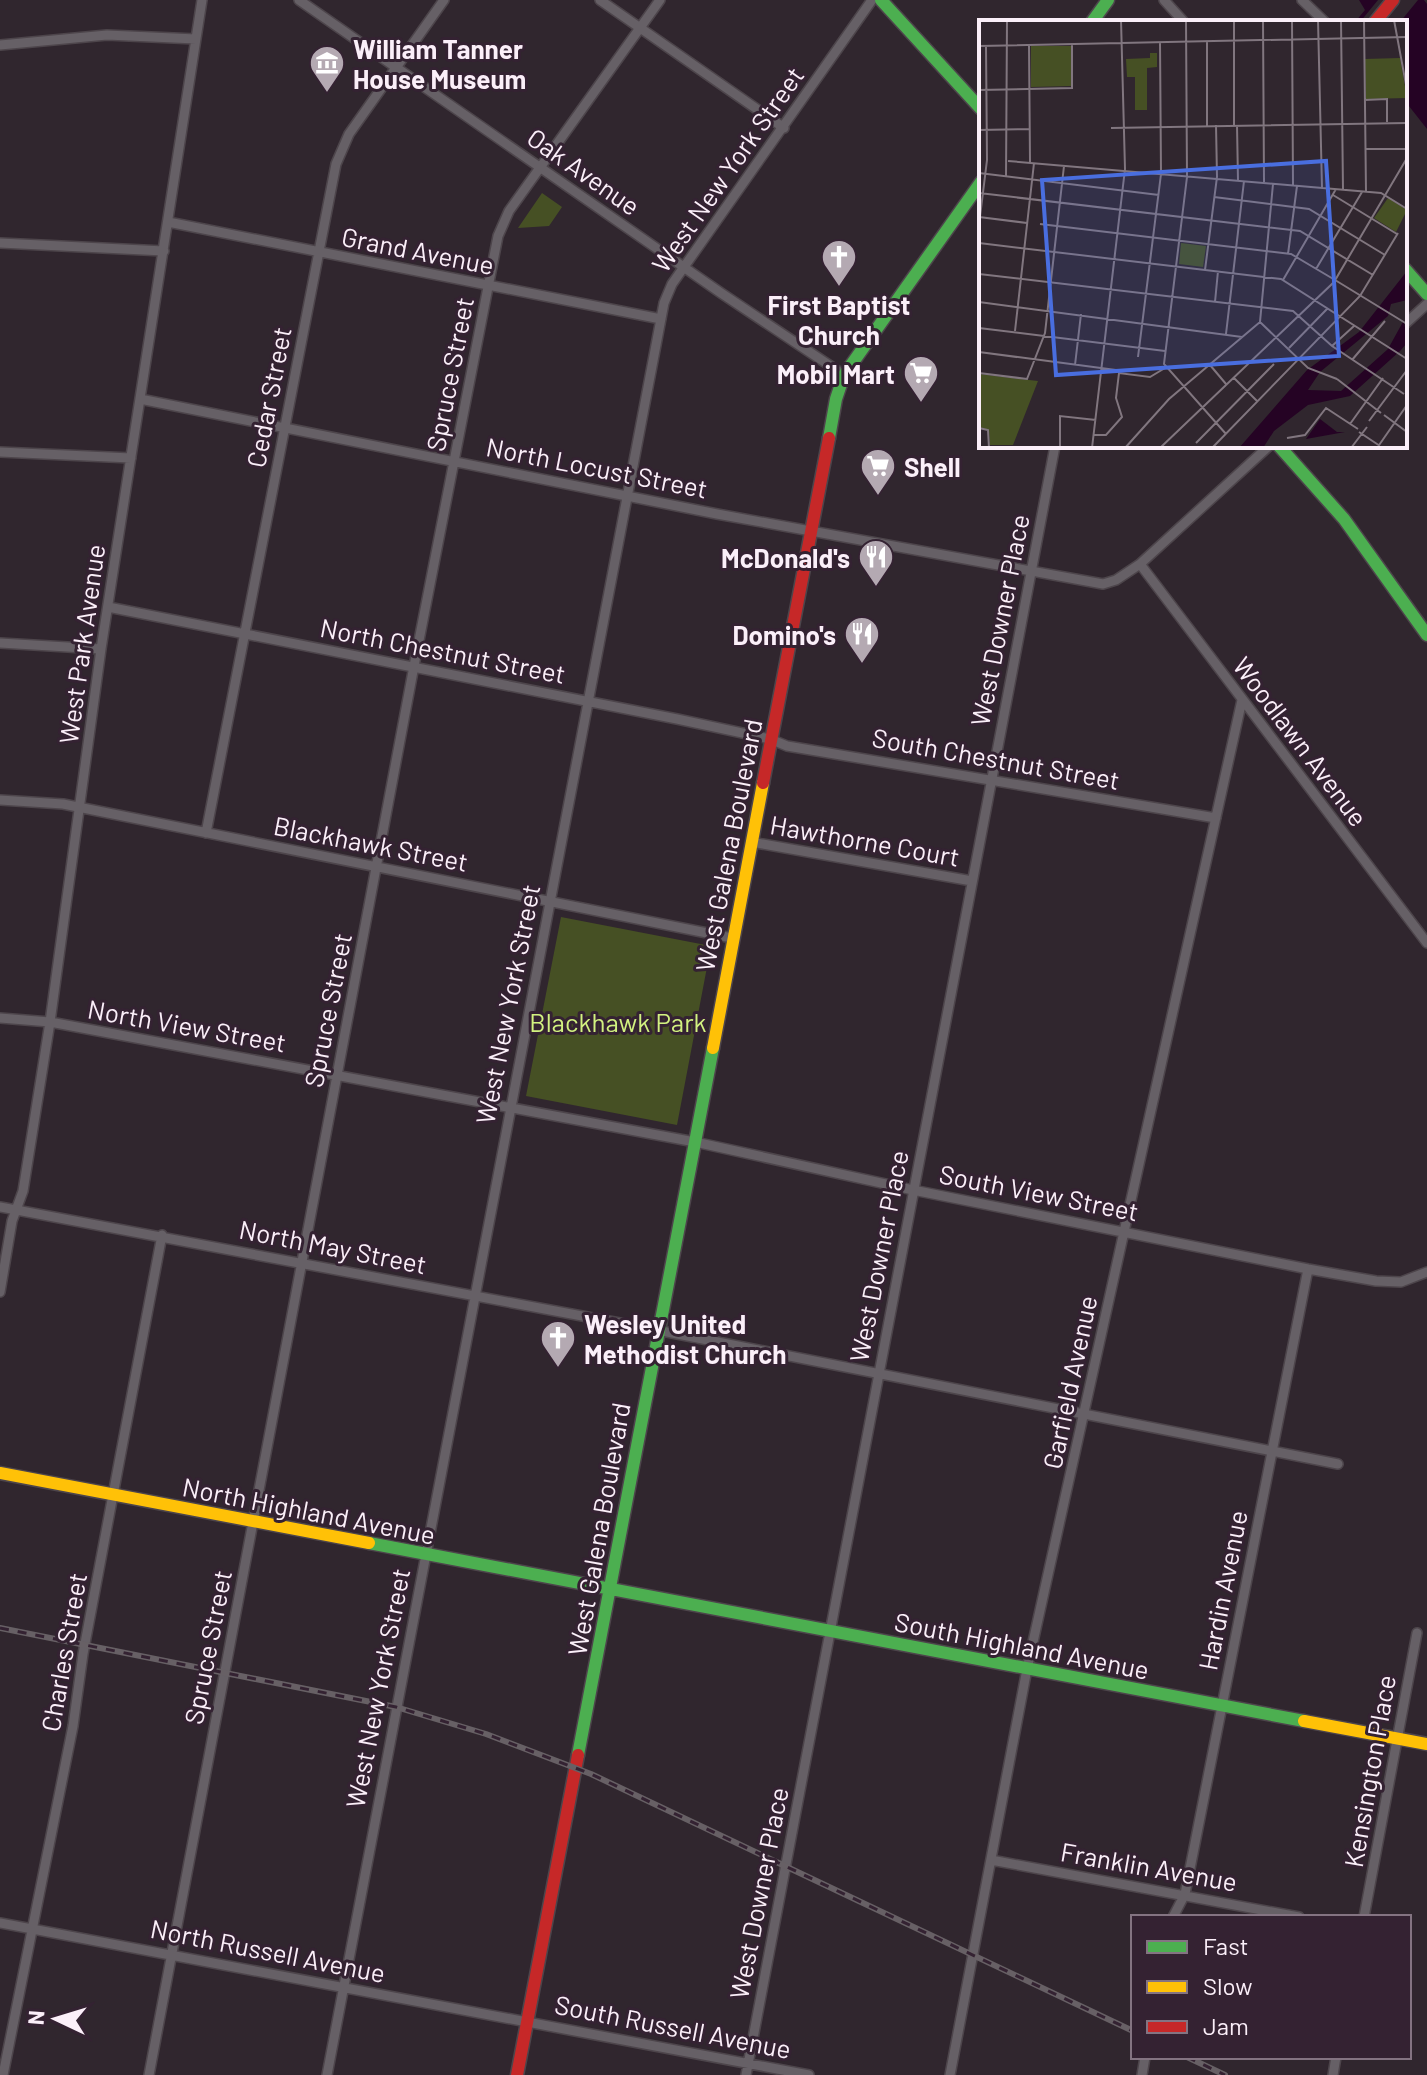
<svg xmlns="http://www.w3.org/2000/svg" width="1427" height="2075" font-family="Barlow,sans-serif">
	<rect width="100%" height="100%" fill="#30262e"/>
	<path fill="#465024" d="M542 193 562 207 549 226 518 228Z
		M561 917 711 946 677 1125 526 1096Z"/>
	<path fill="#250324" d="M1359 0H1424L1427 4V129L1405 101V22H1355L1365 10Z"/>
	<path fill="#30262e" d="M1378 0H1418L1400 22H1360Z"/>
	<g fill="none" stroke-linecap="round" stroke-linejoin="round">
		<defs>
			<path id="street" d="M299 0 721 293 844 375
				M600 0 784 128
				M1164 0 1184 22
				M1302 0 1325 22
				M0 45 107 35 196 39
				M168 222 661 319
				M0 243 164 251
				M1405 324 1427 304
				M140 399 717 514 1103 584 1116 580 1140 564 1269 446
				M0 452 131 458
				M1140 564 1427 943
				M108 607 677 719 770 739 787 746 1216 818
				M0 643 101 649
				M0 800 63 804 732 938
				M206 833 336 164 349 134 444 0
				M751 842 972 881
				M0 1018 50 1022 695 1142 913 1190 1308 1269 1376 1281 1401 1282 1427 1272
				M0 1207 657 1330 1338 1464
				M0 1292 12 1221 23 1191 50 1022 101 649 202 0
				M991 1860 1299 1917
				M1173 1917 1185 1894 1308 1269
				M1364 1917 1417 1633
				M0 1923 809 2075
				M3 2075 73 1726 83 1654 162 1235
				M149 2075 414 666 498 236 509 211 660 0
				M327 2075 664 303 672 284 872 0
				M746 2075 1055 446
				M950 2075 1027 1669 1242 700
				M1142 2075 1145 2057
				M1333 2075 1336 2057"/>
			<path id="fast" d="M881 0 981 109
				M1092 22 1108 0
				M1405 269 1427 294
				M829 438 836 399 844 375 981 182
				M1279 446 1344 519 1427 635
				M369 1543 1304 1721
				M578 1755 713 1048"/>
			<path id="slow" d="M713 1048 763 783
				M0 1473 369 1543
				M1304 1721 1427 1744"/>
			<path id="jam" d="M1375 22 1393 0
				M763 783 829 438
				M517 2075 578 1755"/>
		</defs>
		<use href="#street" stroke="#4d454b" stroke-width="12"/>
		<use href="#fast" stroke="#4d454b" stroke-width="15"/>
		<use href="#slow" stroke="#4d454b" stroke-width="15"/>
		<use href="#jam" stroke="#4d454b" stroke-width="15"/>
		<use href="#street" stroke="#666066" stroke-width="9"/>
		<use href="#fast" stroke="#4caf50" stroke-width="12"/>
		<use href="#slow" stroke="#ffc107" stroke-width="12"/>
		<use href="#jam" stroke="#c62828" stroke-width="12"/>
		<defs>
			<path id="rail" d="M0 1628 396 1707 486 1734 591 1774 1133 2031
				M1187 2057 1225 2075"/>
		</defs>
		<use href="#rail" stroke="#676065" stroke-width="6"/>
		<use href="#rail" stroke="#342232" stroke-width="3" stroke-dasharray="9" stroke-linecap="butt"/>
	</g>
	<defs>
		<symbol id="museum-pin" viewBox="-11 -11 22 30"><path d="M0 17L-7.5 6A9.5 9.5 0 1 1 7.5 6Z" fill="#b4a9b2" stroke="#342232"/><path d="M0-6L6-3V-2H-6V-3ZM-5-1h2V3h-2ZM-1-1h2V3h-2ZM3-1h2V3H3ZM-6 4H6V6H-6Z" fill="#fff"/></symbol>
		<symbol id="church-pin" viewBox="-11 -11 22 30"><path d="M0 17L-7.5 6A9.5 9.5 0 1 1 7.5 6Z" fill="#b4a9b2" stroke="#342232"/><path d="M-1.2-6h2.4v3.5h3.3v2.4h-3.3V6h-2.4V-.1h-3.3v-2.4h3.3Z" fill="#fff"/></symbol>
		<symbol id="supermarket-pin" viewBox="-11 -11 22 30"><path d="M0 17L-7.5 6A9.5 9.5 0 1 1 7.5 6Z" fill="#b4a9b2" stroke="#342232"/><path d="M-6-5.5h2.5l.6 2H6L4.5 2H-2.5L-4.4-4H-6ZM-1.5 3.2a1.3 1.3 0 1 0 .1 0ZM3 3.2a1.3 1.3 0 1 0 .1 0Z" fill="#fff"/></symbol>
		<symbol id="restaurant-pin" viewBox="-11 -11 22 30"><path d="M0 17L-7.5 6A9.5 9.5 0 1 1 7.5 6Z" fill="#b4a9b2" stroke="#342232"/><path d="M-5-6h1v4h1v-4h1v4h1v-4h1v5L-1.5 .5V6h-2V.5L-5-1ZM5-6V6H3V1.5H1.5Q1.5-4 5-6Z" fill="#fff"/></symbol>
	</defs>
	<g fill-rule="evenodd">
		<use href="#museum-pin" x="307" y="43" width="40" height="54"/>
		<use href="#church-pin" x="819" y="237" width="40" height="54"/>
		<use href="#supermarket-pin" x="901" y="353" width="40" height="54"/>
		<use href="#supermarket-pin" x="858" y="446" width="40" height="54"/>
		<use href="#restaurant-pin" x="856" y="537" width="40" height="54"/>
		<use href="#restaurant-pin" x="842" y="614" width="40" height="54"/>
		<use href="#church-pin" x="538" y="1318" width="40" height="54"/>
	</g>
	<g text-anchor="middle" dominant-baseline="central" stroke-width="6" stroke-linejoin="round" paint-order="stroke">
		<g font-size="26" font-weight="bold" fill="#fbeff9" stroke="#342232" text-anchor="start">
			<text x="353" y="48">William Tanner<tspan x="353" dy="30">House Museum</tspan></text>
			<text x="839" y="304" text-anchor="middle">First Baptist<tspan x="839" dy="30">Church</tspan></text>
			<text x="895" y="373" text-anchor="end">Mobil Mart</text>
			<text x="904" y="466">Shell</text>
			<text x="850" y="557" text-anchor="end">McDonald's</text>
			<text x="836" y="634" text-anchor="end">Domino's</text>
			<text x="584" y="1323">Wesley United<tspan x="584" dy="30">Methodist Church</tspan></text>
		</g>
		<g font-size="26" fill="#fbeff9" stroke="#342232">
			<text transform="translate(727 169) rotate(-55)">West New York Street</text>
			<text transform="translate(584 171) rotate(35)">Oak Avenue</text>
			<text transform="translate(418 250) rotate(11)">Grand Avenue</text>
			<text transform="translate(449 374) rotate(-79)">Spruce Street</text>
			<text transform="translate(268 397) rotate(-79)">Cedar Street</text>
			<text transform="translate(597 467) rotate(11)">North Locust Street</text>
			<text transform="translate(999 620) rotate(-79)">West Downer Place</text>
			<text transform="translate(81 644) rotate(-82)">West Park Avenue</text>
			<text transform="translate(443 650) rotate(11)">North Chestnut Street</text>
			<text transform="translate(1301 741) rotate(53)">Woodlawn Avenue</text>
			<text transform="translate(996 758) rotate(10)">South Chestnut Street</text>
			<text transform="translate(865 840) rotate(10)">Hawthorne Court</text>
			<text transform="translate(371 843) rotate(11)">Blackhawk Street</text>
			<text transform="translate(728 845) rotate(-79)">West Galena Boulevard</text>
			<text transform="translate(507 1004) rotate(-79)">West New York Street</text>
			<text transform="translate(327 1010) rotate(-79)">Spruce Street</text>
			<text transform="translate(187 1025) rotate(10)">North View Street</text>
			<text transform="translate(1039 1192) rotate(11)">South View Street</text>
			<text transform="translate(333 1246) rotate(11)">North May Street</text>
			<text transform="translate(878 1256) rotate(-79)">West Downer Place</text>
			<text transform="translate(1069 1382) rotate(-78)">Garfield Avenue</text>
			<text transform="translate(309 1510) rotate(11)">North Highland Avenue</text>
			<text transform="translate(598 1529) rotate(-80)">West Galena Boulevard</text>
			<text transform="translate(1222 1590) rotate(-79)">Hardin Avenue</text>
			<text transform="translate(1022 1645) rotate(11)">South Highland Avenue</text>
			<text transform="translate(207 1647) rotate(-79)">Spruce Street</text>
			<text transform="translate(63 1652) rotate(-80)">Charles Street</text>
			<text transform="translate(377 1688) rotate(-79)">West New York Street</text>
			<text transform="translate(1369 1771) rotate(-80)">Kensington Place</text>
			<text transform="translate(1149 1866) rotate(10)">Franklin Avenue</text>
			<text transform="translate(758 1893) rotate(-79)">West Downer Place</text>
			<text transform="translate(268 1950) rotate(11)">North Russell Avenue</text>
			<text transform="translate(673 2026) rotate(11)">South Russell Avenue</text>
		</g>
		<g font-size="26" fill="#d2f280" stroke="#342232">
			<text x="618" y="1021">Blackhawk Park</text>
		</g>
	</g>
	<g transform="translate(979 20)">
		<rect width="428" height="428" fill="#30262e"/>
		<path d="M52 26H92V66L52 67ZM171 33H178V47L168 48V90H156V57H148L147 39 171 38ZM421 38 428 78 387 79 386 39ZM409 178 428 190 417 212 395 198ZM202 223 227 226 224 247 200 244ZM0 354 59 361 34 425H11L10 410 0 407Z" fill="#465024"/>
		<path d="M428 251V280L412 284 409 296 341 352 329 370 362 371 409 329 425 300 428 323 421 331 371 376 329 385 295 411 284 428H260L328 350 380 312ZM341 399 358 412H366L327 419Z" fill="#250324"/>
		<path fill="none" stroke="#81767f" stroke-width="2" d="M207 0 208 157 185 344 247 414M255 0V105M284 0 285 162M313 0 314 165M339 0 343 168M362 0 364 170M385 0 387 172M415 0 428 70M228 22V106M50 25 51 142M0 26 428 17M0 70 93 68V24M385 80 408 79V102M258 105 259 161M132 108 428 103M0 110 51 109M386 129H428M29 141 402 173 428 189M0 153 180 175M27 157 28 0M0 173 321 211 394 255M354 175 418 214M235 177 330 189 406 235M0 197 48 203M61 204 312 234 356 260M0 205 8 140 7 26M0 223 302 259 428 339M309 234 318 166M337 249 383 172M226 250 238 157 237 105M0 254 314 291 353 326 425 374M304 260 357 169M356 260 428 304M0 282 263 317M236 282 239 251M281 302 294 164M281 302 329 348 358 359M0 308 186 331M36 311 55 143M247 314 265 161M353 326 375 306M310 328 348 289M0 332 137 350M159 337 182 154 181 22M373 340 406 301M96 345 102 294M231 345 247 364M0 353 48 359 66 313 85 146M255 358 278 381M358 359 402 393M405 395 428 412M390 401 428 350M371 404 404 358M0 408 9 410 10 428M380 412 404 428M115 415H127L143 397 137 378 140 353 171 357 186 348M308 418 326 415 347 388 379 409M217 423 295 344M81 428V396L117 400M113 428 146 149 142 0M146 428 190 379 281 302M181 428 355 262 428 138M233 428 381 276 419 213M372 428 388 407M398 428 428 385"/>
		<path fill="#496edf" fill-opacity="0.15" stroke="#496edf" stroke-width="4" d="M347 141 360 336 77 355 63 160Z"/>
		<rect width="428" height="428" fill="none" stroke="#fbeff9" stroke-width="4"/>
	</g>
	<rect x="1131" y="1915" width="280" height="144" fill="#342232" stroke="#847482" stroke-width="2"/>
	<rect x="1147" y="1941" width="40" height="12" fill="#4caf50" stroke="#847482" stroke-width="2"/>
	<text x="1203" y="1955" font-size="24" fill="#fbeff9">Fast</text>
	<rect x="1147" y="1981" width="40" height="12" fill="#ffc107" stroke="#847482" stroke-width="2"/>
	<text x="1203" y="1995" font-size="24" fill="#fbeff9">Slow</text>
	<rect x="1147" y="2021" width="40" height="12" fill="#c62828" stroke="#847482" stroke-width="2"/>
	<text x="1203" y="2035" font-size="24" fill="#fbeff9">Jam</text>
	<g transform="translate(56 2019) rotate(274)" stroke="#342232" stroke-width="6" paint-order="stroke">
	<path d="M0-6L14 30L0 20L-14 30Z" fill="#fbeff9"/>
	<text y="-12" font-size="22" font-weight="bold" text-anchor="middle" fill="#fbeff9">N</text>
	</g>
</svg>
